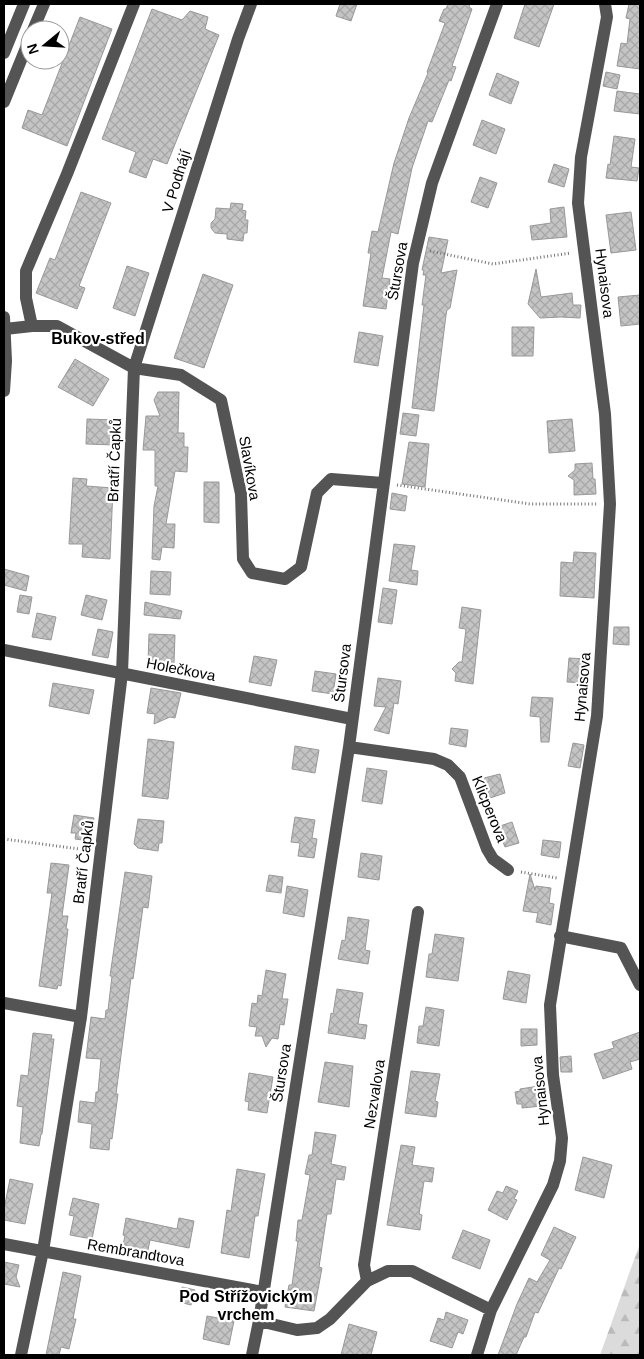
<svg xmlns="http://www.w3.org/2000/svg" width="644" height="1359" font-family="Arial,sans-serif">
	<defs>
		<pattern id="forest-firs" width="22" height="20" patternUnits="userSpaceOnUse" patternTransform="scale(1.25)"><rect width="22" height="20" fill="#dbdbdb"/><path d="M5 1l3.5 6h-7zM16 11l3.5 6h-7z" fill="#bababa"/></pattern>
		<pattern id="building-cross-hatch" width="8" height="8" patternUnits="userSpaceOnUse" patternTransform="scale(1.25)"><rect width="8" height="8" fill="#c4c4c4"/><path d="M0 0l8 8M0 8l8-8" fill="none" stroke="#a7a7a7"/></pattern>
	</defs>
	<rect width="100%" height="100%" fill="#fff"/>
	<path fill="url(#forest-firs)" d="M640 1243V1355H600Z"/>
	<path fill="url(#building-cross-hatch)" stroke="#989898" d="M340 4H357L351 21 336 16Z
		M448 4H470L469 7 472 9 452 66 456 67 451 81 449 80 432 122 428 121 412 168 398 234 391 232 382 278 390 279 386 309 363 306 371 253H368L372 231 378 232 394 163 409 118 428 73 427 72 445 23 439 21 444 9H446Z
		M525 4H554L539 47 514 38Z
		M629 4H640V69L617 66 621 43 627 44 630 19 626 18Z
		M152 9 182 20 190 11 208 17 205 29 219 35 167 164 153 159 146 178 129 172 136 152 102 139Z
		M80 17 112 29 67 146 22 128 28 110 42 115Z
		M606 72 620 75 617 89 603 86Z
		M497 73 519 82 511 104 489 95Z
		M617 91 640 94V114L614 111Z
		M482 120 505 129 496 154 473 145Z
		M614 136 635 139 631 167 639 168 637 181 606 178 608 164 610 165Z
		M554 164 569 169 564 187 548 182Z
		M480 177 497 183 488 208 471 202Z
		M81 192 111 203 79 286 85 288 77 309 36 293 50 258 55 260Z
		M231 203 243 204 242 210 246 211 245 220H248L247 233H244L243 241 227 239V234L215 233 211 228V223L215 219 216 208 230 209Z
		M564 207 567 237 532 240 530 226 551 223 550 209Z
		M631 212 636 250 611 253 606 215Z
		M429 237 448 240 441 273 457 270 450 308 447 310 446 315 434 411 412 408 424 305H422L426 275H423L424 270H422Z
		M127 266 149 273 135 316 113 308Z
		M536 269 541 297 572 293 573 305H581L580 318 561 317 540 318 528 304Z
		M203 274 233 285 204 368 174 358Z
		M640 295V324L621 326 618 297Z
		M512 327H534L533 356H512Z
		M359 332 383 336 378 366 354 362Z
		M75 359 109 379 93 406 58 387Z
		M158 392H179L178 433H184V447H188L187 472 175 471 166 524H175L174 548 162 547 160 560 152 559 154 506 158 486H155V450H143L146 416H160L154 400Z
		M403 413 419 415 416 436 400 434Z
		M87 419 116 420 115 445 86 444Z
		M572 419 575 451 549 453 547 421Z
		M409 442 429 444 425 487 402 484Z
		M592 463 593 479H595L596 494 574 495V480L568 476 575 470V464Z
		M73 478 87 479 86 486 113 488 110 559 82 557 83 544H69Z
		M204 482H219V523L204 522Z
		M392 493 407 496 405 511 390 509Z
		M394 544 415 546 411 570 418 571 417 585 389 581Z
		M574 552 596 553 594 598 560 596 561 562 573 563Z
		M4 569 29 576 26 591 4 585Z
		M151 571 171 572 170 595 150 594Z
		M383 588 397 590 392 624 378 622Z
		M20 595 32 597 29 614 17 612Z
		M86 595 107 600 102 620 81 615Z
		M145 602 182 611 180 619 144 615Z
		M462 607 481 610 473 684 455 681 456 673 452 669 459 662H462L466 629 459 628Z
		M37 613 56 617 51 640 32 637Z
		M614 627H629V645L613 644Z
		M98 629 113 632 108 658 92 655Z
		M149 634 175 635 174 663 148 662Z
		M254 656 277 660 271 686 249 682Z
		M569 658 587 659 585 683 567 682Z
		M315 671 336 674 333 694 312 691Z
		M378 678 401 681 398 704 394 703 389 734 374 730 386 707 374 706Z
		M53 683 94 690 89 714 49 706Z
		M151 688 181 693 175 718 170 717 154 724 155 714 147 713Z
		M532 697 553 698 549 742H541L540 717 530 716Z
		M451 728 468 730 466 747 449 744Z
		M148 739 174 742 168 799 142 796Z
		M573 743 584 745 580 768 568 766Z
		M295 746 319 750 315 773 292 769Z
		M367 768 387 771 382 804 362 801Z
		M500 774 505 793 490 798 484 778Z
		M74 815 94 818 90 841 75 839 76 833H71Z
		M295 817 315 820 312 838 317 839 314 858 298 856 300 843 291 842Z
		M138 819 164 821 162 843H159L158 851 138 848 134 844Z
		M512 822 519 843 505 847 497 827Z
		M543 840 561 842 559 858 541 855Z
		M361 853 382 856 379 880 358 877Z
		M51 863 69 865 62 916H68L66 929H68L61 986 58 985 57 989 39 986 52 893H47Z
		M125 872 152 876 148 908 143 907 133 979 131 978 116 1094H118L112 1139 110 1138 109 1150 90 1148 92 1124 78 1122 80 1101 95 1103 96 1092H98L101 1059 86 1058 91 1017 105 1019 106 1010H108L112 976H110Z
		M530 874 535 890 536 886 551 888 549 903 554 904 551 925 536 922 538 913 523 911Z
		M269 875 283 877 281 893 266 891Z
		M287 886 308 890 304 917 283 913Z
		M348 917 369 920 365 950 370 951 368 964 338 959 342 940 345 941Z
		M435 934 464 938 458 981 426 977 429 954H432Z
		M266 970 286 974 282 999H288L284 1025 280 1024 278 1039 272 1038 266 1047 262 1036H255L257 1027 249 1026 252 1003 257 1004 258 995 262 996Z
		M508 971 530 975 526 1003 503 999Z
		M337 989 363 993 358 1024 367 1025 365 1039 328 1033 331 1013 333 1014Z
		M426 1007 444 1010 439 1046 417 1043 419 1026H423Z
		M521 1029H537V1045L521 1046Z
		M640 1032V1059L630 1062 632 1069 603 1079 594 1054 614 1048 612 1042Z
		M33 1033 52 1035 51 1039H54L42 1134H41L39 1146 20 1143 23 1107 17 1106 21 1075 28 1076Z
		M571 1056 572 1072H561L560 1057Z
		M325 1062 353 1066 349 1107 318 1102Z
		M411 1071 440 1074 435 1101 438 1102 436 1117 405 1113Z
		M249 1073 273 1077 267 1113 248 1110 249 1102 245 1101Z
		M539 1086 542 1106 522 1108V1104H517L515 1092 520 1091V1089Z
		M315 1132 336 1135 331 1164 346 1167 344 1180 336 1179 331 1214H327L319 1267 322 1268 314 1311 285 1307 289 1285H292L298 1241H296L298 1220H302L310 1175 305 1174 309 1155H312Z
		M401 1145 415 1147 412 1165 434 1168 432 1182 424 1181 419 1214 422 1215 420 1230 387 1225Z
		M583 1157 612 1165 604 1198 575 1190Z
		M237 1169 265 1174 258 1216H255L249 1258 221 1253 227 1210 231 1211Z
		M10 1179 33 1184 25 1224 4 1220V1209Z
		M506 1186 518 1191 514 1199 517 1200 507 1220 488 1210 497 1191 503 1193Z
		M73 1198 99 1204 92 1239 70 1235 74 1216 69 1215Z
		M126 1218 177 1229 179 1218 194 1221 189 1248 150 1240 148 1250 123 1245 125 1236 123 1235Z
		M554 1227 576 1237 561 1269 559 1268 538 1313 535 1312 526 1337H524L516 1355H498L517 1304 529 1278 537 1282 550 1260 541 1255Z
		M463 1230 490 1240 480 1269 452 1258Z
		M4 1262 19 1265 16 1277 20 1287 4 1284Z
		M63 1272 81 1276 73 1319H76L69 1349 61 1347 59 1355H46Z
		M182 1287 195 1290 191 1305 179 1302Z
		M446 1312 468 1320 463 1334 458 1332 452 1348 430 1341 438 1318 444 1320Z
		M207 1316 234 1321 229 1345 203 1339Z
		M349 1324 377 1332 371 1355H341Z"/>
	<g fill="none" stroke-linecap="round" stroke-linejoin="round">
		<path stroke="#767676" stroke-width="3" stroke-dasharray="1 2.5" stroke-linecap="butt" d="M4 5V4
			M430 251 493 264 571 253
			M397 485 530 504H597
			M4 839 87 850
			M521 872 557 878"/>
		<path stroke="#545454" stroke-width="12" d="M33 30 44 4
			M4 53 24 4
			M4 102 30 38
			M4 317 6 361 4 391
			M32 326 26 298V271L67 174 134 4
			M5 329 32 326H57L134 368 181 375 221 400 241 494 243 559 252 573 285 579 301 567 317 493 331 479 383 483
			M4 650 352 719
			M349 747 434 759 448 765 460 777 487 849 493 859 508 870
			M560 936 621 948 640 985
			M4 1003 81 1017
			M4 1244 263 1292
			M367 1281 364 1265 418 912
			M259 1321 297 1330 317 1328 330 1319 367 1281 388 1271H412L491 1310
			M21 1355 43 1251 81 1017 122 673 134 368 238 39 251 4
			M252 1355 259 1321 349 747 413 263 432 183 497 4
			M477 1355 491 1310 553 1185 560 1161 562 1138 553 1075 550 1005 597 716 610 504 605 414 578 203 581 157 607 17 605 4"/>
	</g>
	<g text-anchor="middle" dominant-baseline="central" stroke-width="4.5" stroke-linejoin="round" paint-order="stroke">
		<g font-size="15" fill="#000" stroke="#fff">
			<text transform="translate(176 181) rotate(-73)">V Podhájí</text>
			<text transform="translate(397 271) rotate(-80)">Štursova</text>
			<text transform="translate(605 283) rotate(83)">Hynaisova</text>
			<text transform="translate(114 460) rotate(-88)">Bratří Čapků</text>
			<text transform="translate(250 468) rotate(80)">Slavíkova</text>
			<text transform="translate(181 669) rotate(11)">Holečkova</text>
			<text transform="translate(342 673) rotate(-83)">Štursova</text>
			<text transform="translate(582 687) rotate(-85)">Hynaisova</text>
			<text transform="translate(490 809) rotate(68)">Klicperova</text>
			<text transform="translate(83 862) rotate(-83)">Bratří Čapků</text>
			<text transform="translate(281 1073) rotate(-81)">Štursova</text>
			<text transform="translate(540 1091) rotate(-96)">Hynaisova</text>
			<text transform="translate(374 1094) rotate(-81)">Nezvalova</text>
			<text transform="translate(136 1252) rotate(10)">Rembrandtova</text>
		</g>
		<g font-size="16" font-weight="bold" fill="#000" stroke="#fff">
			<text x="98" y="338">Bukov-střed</text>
			<text x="246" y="1296">Pod Střížovickým<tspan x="246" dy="18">vrchem</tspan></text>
		</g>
	</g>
	<rect width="644" height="1359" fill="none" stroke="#000000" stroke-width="10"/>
	<g transform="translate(45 45) rotate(252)"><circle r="24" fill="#ffffff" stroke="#999999"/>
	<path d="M0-4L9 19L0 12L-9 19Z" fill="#000000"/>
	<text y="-8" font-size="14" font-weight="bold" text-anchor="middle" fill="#000000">N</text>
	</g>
</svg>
